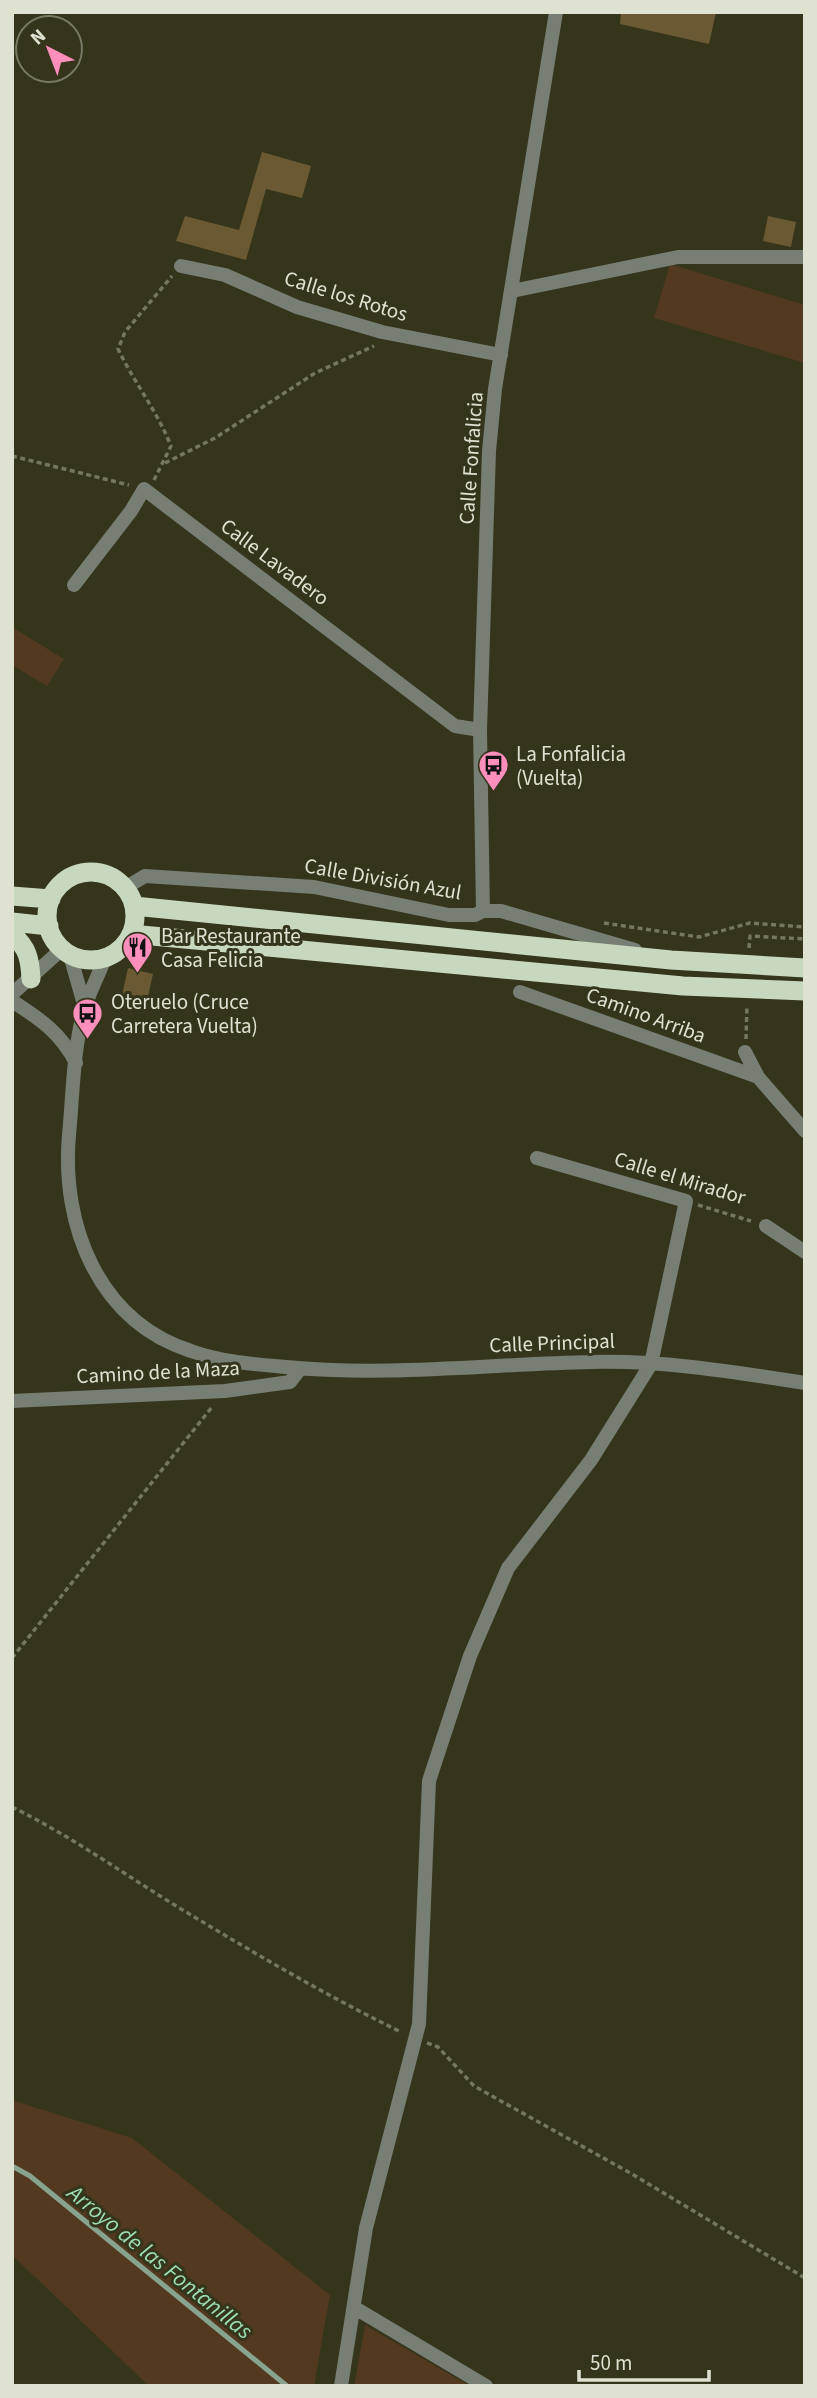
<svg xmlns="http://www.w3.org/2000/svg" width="817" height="2398" font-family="'Source Sans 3',sans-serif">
	<rect width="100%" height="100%" fill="#34351b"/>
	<path fill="#523920" d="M670 264 805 305V363L654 318Z
		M12 627 64 659 47 686 12 665Z
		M12 2100 132 2138 330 2295 314 2386H149L12 2255Z
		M365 2325 470 2386H354Z"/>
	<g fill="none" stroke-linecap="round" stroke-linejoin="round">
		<path stroke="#88a48e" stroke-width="5" d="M12 2166 30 2176 287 2386"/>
	</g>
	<path fill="#6a5933" d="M621 12H716L709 44 620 24Z
		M262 152 311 166 302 198 266 189 246 260 176 241 185 216 239 230Z
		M768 216 796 222 791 247 763 241Z
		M128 968 153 974 145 1010 120 1004Z"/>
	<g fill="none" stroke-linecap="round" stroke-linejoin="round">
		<path stroke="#757761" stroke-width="3.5" stroke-dasharray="5 3.5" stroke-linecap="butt" d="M12 456 129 485
			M165 463 215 438 315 373 374 346
			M154 480 171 446C156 409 135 384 118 349L125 332 172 276
			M604 923 699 937 750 923 805 927
			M749 948 750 936 805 939
			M746 1039 747 1005
			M698 1205 751 1221
			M12 1658 212 1407
			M12 1807C73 1837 128 1877 186 1912 256 1954 327 1996 401 2032
			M427 2043 438 2047 474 2086 632 2174 805 2278"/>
		<path stroke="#777e73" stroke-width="14" d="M181 266 225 275 297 307 382 332 501 355
			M512 291 678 257H805
			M74 585 131 511 144 489 455 726 480 730
			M125 888 145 876 314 887 449 915H475L483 911H501L635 950
			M483 911 480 730 489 451 495 389 556 12
			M70 955 85 1008
			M105 958C99 974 90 991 85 1007 73 1048 73 1094 69 1135 61 1225 98 1321 191 1351 222 1362 253 1364 286 1367 388 1377 489 1364 591 1362 662 1360 735 1372 805 1383
			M520 992 758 1077
			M12 994 62 949
			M12 1001C40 1019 61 1033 76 1063
			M745 1052 758 1077 805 1131
			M766 1226 805 1252
			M12 1401 225 1391 290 1382 300 1369
			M355 2308 486 2386
			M341 2386 366 2228 419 2024 429 1781 470 1656 508 1568 591 1460 651 1364 686 1201 537 1158"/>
		<path stroke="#c8d8be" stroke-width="19" d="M47 916a44 44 0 1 1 88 0a44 44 0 1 1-88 0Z
			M12 896 51 899
			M134 906 671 960 805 968
			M12 922 49 926
			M12 934C28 948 30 959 31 979
			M131 934 683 986 805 991"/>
	</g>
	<defs>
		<symbol id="bus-pin" viewBox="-11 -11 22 30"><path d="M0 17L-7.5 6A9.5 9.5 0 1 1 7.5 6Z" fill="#fe8ebc" stroke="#34351b"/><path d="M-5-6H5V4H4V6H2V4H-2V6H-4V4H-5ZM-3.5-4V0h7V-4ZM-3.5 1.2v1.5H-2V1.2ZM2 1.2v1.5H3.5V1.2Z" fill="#111"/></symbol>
		<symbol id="restaurant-pin" viewBox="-11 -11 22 30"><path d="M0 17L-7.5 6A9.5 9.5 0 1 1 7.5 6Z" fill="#fe8ebc" stroke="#34351b"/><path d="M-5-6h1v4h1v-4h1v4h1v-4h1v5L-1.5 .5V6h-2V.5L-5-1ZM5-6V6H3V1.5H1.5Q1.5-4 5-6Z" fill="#111"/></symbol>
	</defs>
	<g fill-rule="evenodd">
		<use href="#bus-pin" x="476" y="748" width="35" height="47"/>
		<use href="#restaurant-pin" x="120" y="930" width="35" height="47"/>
		<use href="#bus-pin" x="70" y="996" width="35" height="47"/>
	</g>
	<g text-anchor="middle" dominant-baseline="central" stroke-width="6" stroke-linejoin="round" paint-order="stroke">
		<g font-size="21" fill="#dfe1d1" stroke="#34351b">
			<text transform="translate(346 296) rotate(17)">Calle los Rotos</text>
			<text transform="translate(471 458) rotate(-86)">Calle Fonfalicia</text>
			<text transform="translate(275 562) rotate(37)">Calle Lavadero</text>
			<text transform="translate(383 879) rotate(10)">Calle División Azul</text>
			<text transform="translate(646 1015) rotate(20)">Camino Arriba</text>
			<text transform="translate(680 1178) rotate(17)">Calle el Mirador</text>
			<text transform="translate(552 1343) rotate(-2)">Calle Principal</text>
			<text transform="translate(158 1372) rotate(-3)">Camino de la Maza</text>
		</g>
		<g font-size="21" fill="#dfe1d1" stroke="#34351b" text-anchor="start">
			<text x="516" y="754">La Fonfalicia<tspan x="516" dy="24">(Vuelta)</tspan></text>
			<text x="161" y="936">Bar Restaurante<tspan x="161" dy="24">Casa Felicia</tspan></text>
			<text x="111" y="1002">Oteruelo (Cruce<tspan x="111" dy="24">Carretera Vuelta)</tspan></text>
		</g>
		<g font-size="23" font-style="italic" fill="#9ddeb5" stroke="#34351b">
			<text transform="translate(160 2262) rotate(39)">Arroyo de las Fontanillas</text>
		</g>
	</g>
	<rect width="817" height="2398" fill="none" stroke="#dfe1d1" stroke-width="28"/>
	<g transform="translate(49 49) rotate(318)"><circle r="33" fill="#34351b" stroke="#787a64" stroke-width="2"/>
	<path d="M0-5L12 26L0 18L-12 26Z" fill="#fe8ebc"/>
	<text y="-10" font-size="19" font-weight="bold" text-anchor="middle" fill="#dfe1d1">N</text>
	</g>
	<path d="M579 2370v10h130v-10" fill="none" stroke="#dfe1d1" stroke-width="3.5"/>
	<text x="590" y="2370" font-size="21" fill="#dfe1d1" stroke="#34351b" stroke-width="5" paint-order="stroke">50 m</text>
</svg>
